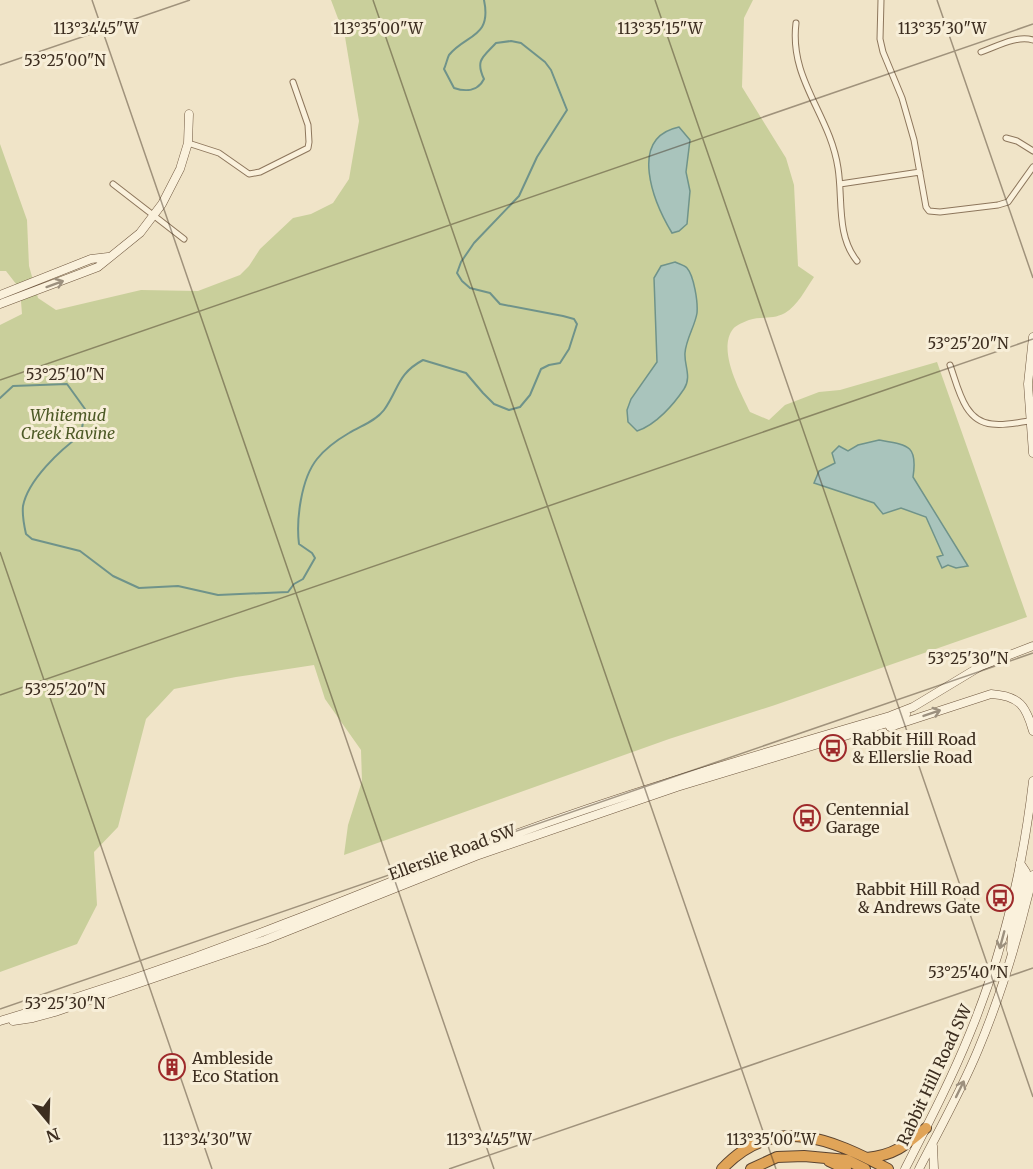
<svg xmlns="http://www.w3.org/2000/svg" width="1033" height="1169" font-family="Merriweather,serif">
	<rect width="100%" height="100%" fill="#f0e4c8"/>
	<path fill="#c9cf9b" d="M331 0H753L744 18 742 87 786 158 794 185 798 266 814 277C805 290 798 305 785 313 772 320 761 316 749 320 744 322 736 325 733 329 717 350 740 391 750 412L769 420 785 405 819 392 840 390 937 362 1027 617 775 705 669 739 344 855 348 825 362 781 361 750 325 699 314 665 236 677 174 689 146 719 118 827 94 852 97 905 77 944 0 972V325L22 314 20 289 6 271H0V144L27 220 29 266 38 298 56 310 141 290 198 291 240 275 249 266 260 249 293 218 311 214 333 203 349 179 359 121 345 37Z"/>
	<path fill="#a9c4bc" stroke="#6f938a" stroke-width="1.5" d="M679 127 690 140 686 172 690 191 687 224 679 231 672 233C654 203 627 138 679 127Z
		M675 262C679 264 684 265 687 268 694 276 698 302 697 313 695 326 686 339 685 353 684 365 692 377 684 389 674 404 656 425 637 431L628 422 627 410 631 399 657 362 654 278 661 266Z
		M879 440C908 445 918 445 913 477L968 566 956 568 948 565 942 568 937 557 943 555 926 517 901 508 883 514 874 503 814 483 819 471 835 463 832 453 839 446 848 451 858 445Z"/>
	<g fill="none" stroke-linecap="round" stroke-linejoin="round">
		<path stroke="#6f938a" stroke-width="2" d="M0 398 13 386 67 384 85 409 81 435C60 450 28 480 23 506 22 515 24 525 26 534L32 539 80 551 113 576 139 588 178 586 218 595 288 592 294 584 303 579 315 558 312 553 299 544C296 520 301 479 317 459 325 449 337 440 349 433 360 426 376 421 384 410 399 389 397 374 423 360L466 373 483 393 494 404 509 410 520 407 530 395 541 369 549 365 560 363 569 349 577 324 574 319 563 316 500 304 490 293 470 288 462 281 457 273 461 262 474 243 519 196 537 157 567 110 551 70 545 62 521 43 511 41 496 43C483 57 475 60 484 79 478 91 466 92 454 88L444 69C446 65 447 59 449 55 466 34 492 38 484 0"/>
		<defs>
			<path id="street" d="M881 0 880 39 883 52 902 98 914 140 926 207 929 211 940 212 998 205 1008 202 1033 167
				M796 23C789 80 830 114 838 168 843 199 836 235 857 261
				M981 52C996 47 1016 35 1033 40
				M1006 138 1017 141 1033 151
				M188 143 219 153 249 174 260 172 308 148 309 142 308 125 293 82
				M113 184 184 239
				M840 184 920 172
				M950 365C958 387 964 422 992 424 1005 426 1018 422 1031 421"/>
			<path id="secondary" d="M0 295 91 259 108 257
				M0 304 98 267 140 233 162 204 180 169 188 143 189 114
				M1033 337 1028 384 1033 453
				M890 727 991 694C1020 696 1026 706 1033 731
				M1011 950 1012 933 1026 872 1020 863
				M0 1021C95 993 194 959 286 923 345 901 403 876 462 854 602 800 746 758 890 716L913 707 981 666 1033 646
				M13 1021 33 1018 55 1012 265 940 476 856 677 787 894 721 906 714
				M933 1146 934 1169
				M905 1169C928 1124 951 1080 970 1033 1003 953 1023 867 1033 781
				M919 1169C939 1130 961 1091 978 1050 1002 993 1019 935 1033 875"/>
			<path id="highway" d="M867 1158C895 1155 906 1145 926 1128
				M829 1161 846 1169
				M722 1169C774 1113 831 1139 888 1169
				M751 1169 777 1157 804 1156 847 1160 865 1169"/>
		</defs>
		<use href="#street" stroke="#8d765c" stroke-width="7"/>
		<use href="#secondary" stroke="#6f573f" stroke-width="9"/>
		<use href="#highway" stroke="#5b4430" stroke-width="12"/>
		<use href="#street" stroke="#faf1dc" stroke-width="5"/>
		<use href="#secondary" stroke="#faf1dc" stroke-width="8"/>
		<use href="#highway" stroke="#e0a458" stroke-width="10"/>
	</g>
	<defs><path id="oneway-shaft" d="M-6 0H5M1.5-3L5.5 0L1.5 3" fill="none" stroke-width="1.6" stroke-linecap="round" stroke-linejoin="round" transform="scale(1.5)"/></defs>
	<g stroke="#9c907e">
		<use href="#oneway-shaft" transform="translate(55 284) rotate(-20)"/>
		<use href="#oneway-shaft" transform="translate(932 713) rotate(-19)"/>
		<use href="#oneway-shaft" transform="translate(1002 940) rotate(105)"/>
		<use href="#oneway-shaft" transform="translate(960 1089) rotate(-64)"/>
	</g>
	<path fill="none" stroke="#3d2e20" stroke-width="1.5" stroke-opacity="0.45" d="M92 0 494 1169M373 0 776 1169M655 0 1033 1097M937 0 1033 278M0 65 190 0M0 380 1033 24M0 552 212 1169M0 695 1033 339M0 1009 1033 653M449 1169 1033 968"/>
	<defs>
		<symbol id="bus-ring" viewBox="-11 -11 22 22"><circle r="9.5" fill="#f7eed8" stroke="#9e2a2b" stroke-width="1.5"/><path d="M-5-6H5V4H4V6H2V4H-2V6H-4V4H-5ZM-3.5-4V0h7V-4ZM-3.5 1.2v1.5H-2V1.2ZM2 1.2v1.5H3.5V1.2Z" fill="#9e2a2b"/></symbol>
		<symbol id="building-ring" viewBox="-11 -11 22 22"><circle r="9.5" fill="#f7eed8" stroke="#9e2a2b" stroke-width="1.5"/><path d="M-4-6H4V6H1V3H-1V6H-4ZM-2.5-4.3h1.7v1.8h-1.7ZM.8-4.3h1.7v1.8H.8ZM-2.5-1h1.7V.8h-1.7ZM.8-1h1.7V.8H.8Z" fill="#9e2a2b"/></symbol>
	</defs>
	<g fill-rule="evenodd">
		<use href="#bus-ring" x="818" y="733" width="30" height="30"/>
		<use href="#bus-ring" x="792" y="803" width="30" height="30"/>
		<use href="#bus-ring" x="985" y="883" width="30" height="30"/>
		<use href="#building-ring" x="157" y="1052" width="30" height="30"/>
	</g>
	<g text-anchor="middle" dominant-baseline="central" stroke-width="6" stroke-linejoin="round" paint-order="stroke">
		<g font-size="16" font-style="italic" fill="#4d5a26" stroke="#f7eed8">
			<text x="68" y="415">Whitemud<tspan x="68" dy="18">Creek Ravine</tspan></text>
		</g>
		<g font-size="16" fill="#3d2e20" stroke="#f7eed8" text-anchor="start">
			<text x="852" y="739">Rabbit Hill Road<tspan x="852" dy="18">&amp; Ellerslie Road</tspan></text>
			<text x="826" y="809">Centennial<tspan x="826" dy="18">Garage</tspan></text>
			<text x="980" y="889" text-anchor="end">Rabbit Hill Road<tspan x="980" dy="18">&amp; Andrews Gate</tspan></text>
			<text x="192" y="1058">Ambleside<tspan x="192" dy="18">Eco Station</tspan></text>
		</g>
		<g font-size="16" fill="#3d2e20" stroke="#f7eed8">
			<text transform="translate(452 852) rotate(-20)">Ellerslie Road SW</text>
			<text transform="translate(934 1075) rotate(-65)">Rabbit Hill Road SW</text>
		</g>
	</g>
	<g font-size="15" text-anchor="middle" fill="#3d2e20" stroke="#f7eed8" stroke-width="6" stroke-linejoin="round" paint-order="stroke">
		<text x="96" y="34">113°34'45"W</text>
		<text x="378" y="34">113°35'00"W</text>
		<text x="660" y="34">113°35'15"W</text>
		<text x="942" y="34">113°35'30"W</text>
		<text x="65" y="66">53°25'00"N</text>
		<text x="968" y="349">53°25'20"N</text>
		<text x="65" y="380">53°25'10"N</text>
		<text x="968" y="664">53°25'30"N</text>
		<text x="65" y="695">53°25'20"N</text>
		<text x="968" y="978">53°25'40"N</text>
		<text x="65" y="1009">53°25'30"N</text>
		<text x="207" y="1145">113°34'30"W</text>
		<text x="489" y="1145">113°34'45"W</text>
		<text x="771" y="1145">113°35'00"W</text>
	</g>
	<g transform="translate(48 1121) rotate(161)" stroke="#f7eed8" stroke-width="4.5" paint-order="stroke">
	<path d="M0-4.5L10 22L0 15L-10 22Z" fill="#3d2e20"/>
	<text y="-9" font-size="16" font-weight="bold" text-anchor="middle" fill="#3d2e20">N</text>
	</g>
</svg>
